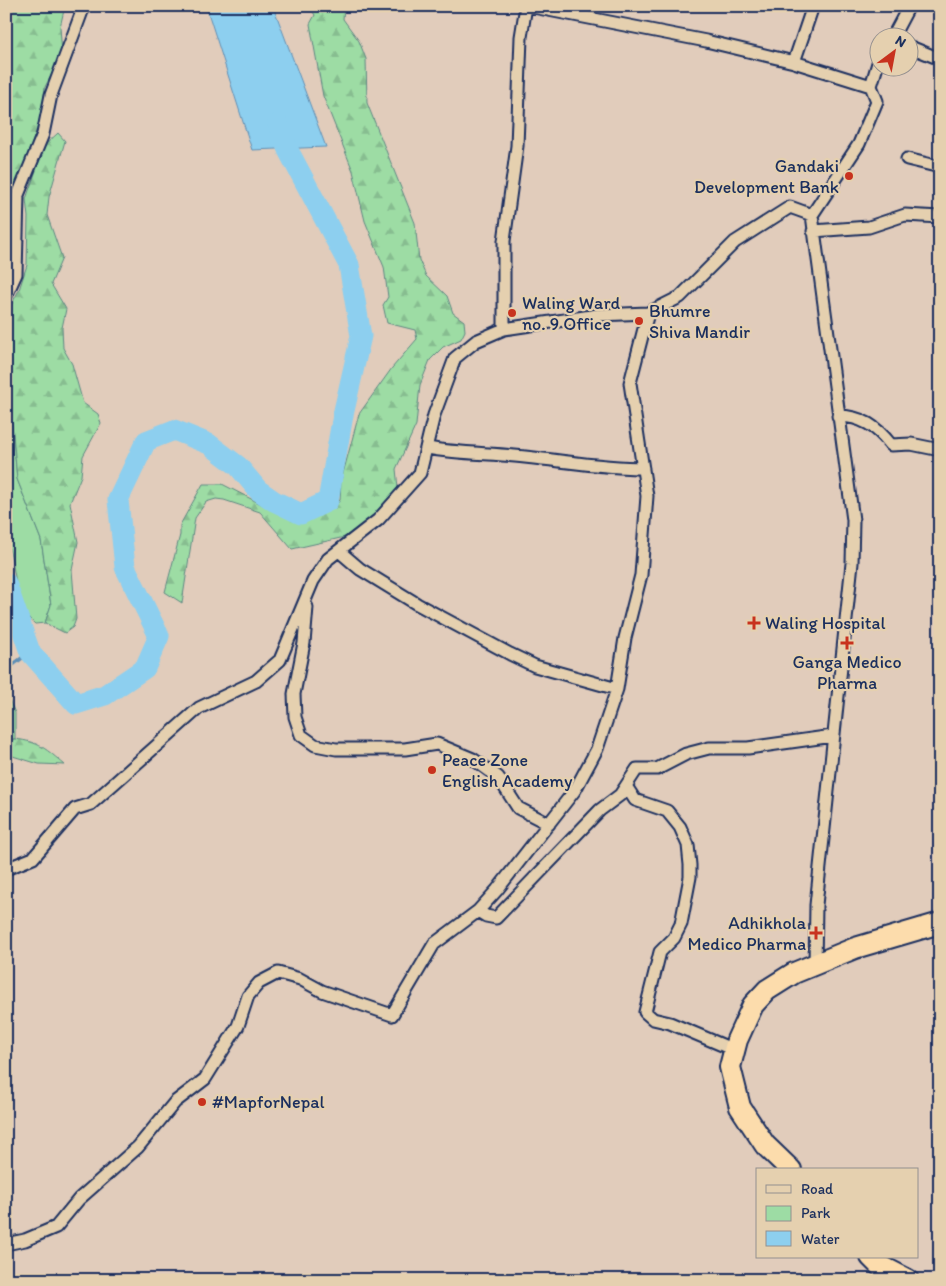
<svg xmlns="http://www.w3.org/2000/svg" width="946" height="1286" font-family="Itim,sans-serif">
	<defs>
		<pattern id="forest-firs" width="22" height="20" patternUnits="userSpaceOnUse" patternTransform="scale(1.25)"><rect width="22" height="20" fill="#9ddca4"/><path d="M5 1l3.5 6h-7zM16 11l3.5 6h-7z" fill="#87bd90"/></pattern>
	</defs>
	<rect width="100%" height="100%" fill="#e1ccbb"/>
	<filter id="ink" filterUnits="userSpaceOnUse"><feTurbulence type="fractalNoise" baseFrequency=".02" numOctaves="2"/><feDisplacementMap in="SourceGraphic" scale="10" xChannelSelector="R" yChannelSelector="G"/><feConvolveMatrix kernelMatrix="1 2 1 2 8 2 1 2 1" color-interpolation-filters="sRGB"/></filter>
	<g filter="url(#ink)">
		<path fill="#9ddca4" stroke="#5c8681" d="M6 410 12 423 17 479 41 540 51 605 45 623 35 624C13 607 17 564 6 540Z
			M6 693 15 713V739L6 740Z"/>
		<path fill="url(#forest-firs)" stroke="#5c8681" d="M6 6H65L60 27 62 54 45 87 42 114 16 189 12 272 6 283Z
			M309 6H344L343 19 359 41 366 59 367 103 415 223 419 260 426 276 447 296 453 313 464 321 465 331 461 339 443 347 430 360 420 385 416 425 396 469 398 488 390 504 345 537 292 549 260 512 224 500 216 499 206 502 195 518 182 603 165 592 180 535V525L203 484H222L288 518H308L335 507 340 500 341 481 359 414 392 368 417 339 415 330 387 323 383 305 388 297 384 267 365 221 353 171 323 96 310 24 315 15Z
			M58 133 65 141 49 197 47 215 62 258 51 284 66 309 62 328 63 348 72 364 83 403 98 414 101 423 83 456 81 476 70 503 78 542 72 570 76 619 73 627 65 633 45 623 51 605 41 540 17 479 12 423 6 410V315L19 290 27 265 28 217 26 199 45 145Z
			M15 739C40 742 46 749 65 765L39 764 6 754V740Z"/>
		<path fill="#8dcfef" stroke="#5f8fb5" d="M206 6H273L326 147 252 150Z"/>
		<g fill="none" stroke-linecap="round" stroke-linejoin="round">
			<path stroke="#5f8fb5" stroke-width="4" d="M6 670 30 652"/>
			<path stroke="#8dcfef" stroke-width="21" d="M6 583 30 652 76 704 105 695 145 668 159 636 125 567 118 500 146 441 174 430 209 444 238 466 258 490 274 501 301 514 328 501 343 415 361 336 349 265 288 150 278 124"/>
			<defs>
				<path id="street" d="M528 6 706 41 794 62 871 86 877 101 859 144 812 215 853 520 852 563 816 905 815 965
					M892 38 909 6
					M908 46 940 59
					M794 62 813 6
					M871 86 878 63
					M907 159 940 167
					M813 231 869 227 905 215 940 217
					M6 296 16 274 18 195 43 134 51 95 84 6
					M504 329V241L517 146 521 37 526 6
					M838 416C862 416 877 427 891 445L911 444 940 450
					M427 448C460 454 492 453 525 457 565 461 603 468 643 468
					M339 551 360 569 417 604 510 654 535 666 617 689
					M307 607 304 643 294 694 295 717 301 735 315 745 336 749H405L437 744 473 759 498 777 518 808 549 824
					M626 786 635 800 667 811 680 827 688 845 690 865V877L681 924 674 938 660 952 645 1012 653 1019 670 1023 734 1050
					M6 869 33 858 75 809 91 804 199 708 256 681 280 660 313 581 328 559 378 520 420 473 434 415 455 358 476 341 504 329 598 315 648 313 680 297 735 242 790 207 812 215
					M478 911 486 916 496 918 600 810 620 795 637 769H657L686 754 709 748H748L833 736
					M6 1244 25 1240 56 1227 79 1199 138 1147 175 1102 205 1079 238 1026 248 996 259 983 278 973 300 979 322 991 392 1015 434 944 478 911 497 890 575 790 597 749 617 689 625 638 641 575 647 496 630 383 648 313"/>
				<path id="highway" d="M791 1170 765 1145 740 1107 730 1067 737 1040 753 1005 767 990 794 973 855 948 940 923
					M871 1257 879 1265 908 1280"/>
			</defs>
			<use href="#street" stroke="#1b2f5e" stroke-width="15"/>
			<use href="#highway" stroke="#1b2f5e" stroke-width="24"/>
			<use href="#street" stroke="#e5d0af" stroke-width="11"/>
			<use href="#highway" stroke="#fcdcac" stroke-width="20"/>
		</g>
	</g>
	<g fill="#c8321e" stroke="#e5d0af" stroke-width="2">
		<circle cx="849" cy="176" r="5"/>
		<circle cx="512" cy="313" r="5"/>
		<circle cx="639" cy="321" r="5"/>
		<path d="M751.5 615.5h5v5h5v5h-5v5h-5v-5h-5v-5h5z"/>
		<path d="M844.5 635.5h5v5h5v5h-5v5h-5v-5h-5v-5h5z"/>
		<circle cx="432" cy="770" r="5"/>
		<path d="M813.5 925.5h5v5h5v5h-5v5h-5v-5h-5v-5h5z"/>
		<circle cx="202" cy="1102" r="5"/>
	</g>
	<g text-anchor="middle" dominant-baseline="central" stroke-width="4.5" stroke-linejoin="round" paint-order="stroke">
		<g font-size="18" fill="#1b2f5e" stroke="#e5d0af" text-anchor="start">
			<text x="839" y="166" text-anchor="end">Gandaki<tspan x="839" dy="21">Development Bank</tspan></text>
			<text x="522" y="303">Waling Ward<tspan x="522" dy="21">no. 9 Office</tspan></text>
			<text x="649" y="311">Bhumre<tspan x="649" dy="21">Shiva Mandir</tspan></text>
			<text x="765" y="623">Waling Hospital</text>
			<text x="847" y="662" text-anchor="middle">Ganga Medico<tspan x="847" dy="21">Pharma</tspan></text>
			<text x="442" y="760">Peace Zone<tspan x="442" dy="21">English Academy</tspan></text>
			<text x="806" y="923" text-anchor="end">Adhikhola<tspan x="806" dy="21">Medico Pharma</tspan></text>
			<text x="212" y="1102">#MapforNepal</text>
		</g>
	</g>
	<rect width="946" height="1286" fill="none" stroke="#e5d0af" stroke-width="25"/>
	<rect x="12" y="12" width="921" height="1261" fill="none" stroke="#1b2f5e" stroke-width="2" filter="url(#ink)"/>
	<rect x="756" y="1168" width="162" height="90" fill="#e5d0af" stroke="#94908f"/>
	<rect x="766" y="1185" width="25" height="8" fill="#e5d0af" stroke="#94908f"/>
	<text x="801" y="1194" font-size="15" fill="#1b2f5e">Road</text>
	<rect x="766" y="1206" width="25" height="15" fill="#9ddca4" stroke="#94908f"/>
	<text x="801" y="1218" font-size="15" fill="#1b2f5e">Park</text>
	<rect x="766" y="1231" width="25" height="15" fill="#8dcfef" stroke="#94908f"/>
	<text x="801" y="1244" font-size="15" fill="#1b2f5e">Water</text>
	<g transform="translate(894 52) rotate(32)"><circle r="24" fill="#e5d0af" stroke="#94908f"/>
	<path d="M0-4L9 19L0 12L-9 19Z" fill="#c8321e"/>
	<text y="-8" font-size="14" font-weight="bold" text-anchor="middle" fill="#1b2f5e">N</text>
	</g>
</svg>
